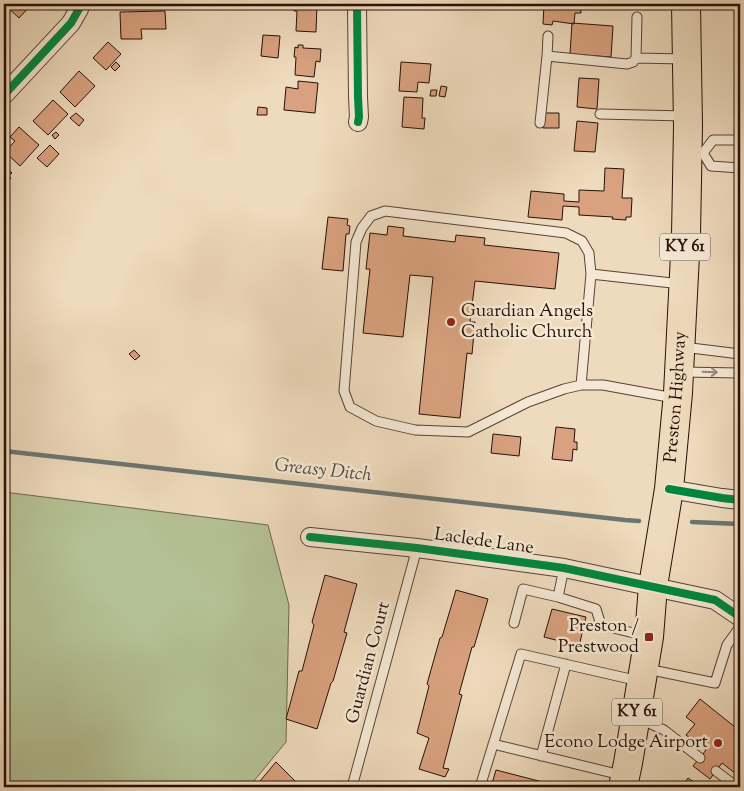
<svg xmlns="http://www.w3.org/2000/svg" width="744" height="791" font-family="'Sorts Mill Goudy',serif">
	<rect width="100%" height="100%" fill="#eedabc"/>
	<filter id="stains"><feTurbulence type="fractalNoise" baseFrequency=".004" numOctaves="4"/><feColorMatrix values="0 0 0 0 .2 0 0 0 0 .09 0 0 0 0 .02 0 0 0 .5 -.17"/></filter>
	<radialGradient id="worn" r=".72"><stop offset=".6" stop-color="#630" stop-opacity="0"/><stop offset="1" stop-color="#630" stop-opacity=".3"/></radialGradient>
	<path fill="#b4c194" stroke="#6d684d" d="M4 492 268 525 289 605 286 742 249 787H4Z"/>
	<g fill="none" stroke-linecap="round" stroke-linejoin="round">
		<path stroke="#6c7571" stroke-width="4.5" d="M4 451 625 520 639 521
			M692 522 740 524"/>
	</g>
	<path fill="#d9a17f" stroke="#261006" d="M6 4H32L19 18 5 5Z
		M295 4H317L316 32 296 31 297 11H294Z
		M544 5 574 8 575 6 581 7V13H575L574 24 553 21 552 25 543 24Z
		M165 11 166 29H141L142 39H121L120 12Z
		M572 23 613 26 611 57 570 54Z
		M4 24 9 29 4 35Z
		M263 35 280 36 278 58 261 56Z
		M108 42 121 54 106 70 93 58Z
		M298 45H303V48L321 49 320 62 316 61 314 77 295 75 296 57H294L295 47 298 48Z
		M116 62 120 66 115 71 111 67Z
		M401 62 431 64 429 83 418 82 417 92 399 91Z
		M79 71 95 86 75 107 60 92Z
		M579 78 599 79 597 109 577 107Z
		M298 81 318 83 315 113 284 110 286 87 298 89Z
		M441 86 447 87 445 97 439 96Z
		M431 90H437L436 96H430Z
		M404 97 423 98 422 118H425L424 129 402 127Z
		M53 100 68 114 48 135 33 121Z
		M258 107 267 108V115H257Z
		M76 113 84 120 79 126 70 118Z
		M544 113H559V128H543Z
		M577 121 598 123 595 152 574 151Z
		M19 127 39 145 20 166 5 152 15 141 10 137Z
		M56 132 59 135 55 139 52 135Z
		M50 145 59 154 47 167 37 158Z
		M4 165 12 173 8 176 11 178 5 184 4 183Z
		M605 168 624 169 622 198H632L631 217H626V220L612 219 613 217 579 215V207L563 206 562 220 528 217 531 191 564 194V201L579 202V190L604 191Z
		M328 217 348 219 347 225 350 226 349 234H346L343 271 322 269Z
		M388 226 404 228 403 236 455 242 456 235 485 238 484 245 559 253 555 289 475 281 470 322H475L472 354 467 353 460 418 419 414 433 277 410 275 403 337 363 333 370 269H366L370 233 387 235Z
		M134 350 140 356 135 360 129 354Z
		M556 427 575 429 574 442H577V450L573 449 572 461 552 459Z
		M493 434 521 437 519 456 491 453Z
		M325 575 357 584 344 632 347 633 333 681 331 683 317 729 286 719 299 671H302L314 625 312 622Z
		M456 590 488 599 474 647H472L459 694 462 695 443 768 449 769 445 777 419 769 429 738 417 733 429 686 427 684 440 638 442 637Z
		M552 609 586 617 579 646 544 637Z
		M700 699 740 731V777L722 763 710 779 693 766 706 750 686 735 695 724 686 717Z
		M276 762 301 787H255Z
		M496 770 562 787H491Z
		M688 778 701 787H681Z
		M404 782 422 787H402Z"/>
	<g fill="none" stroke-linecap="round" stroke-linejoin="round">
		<defs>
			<path id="service" d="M547 56 548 36
				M636 58 637 17
				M600 114 685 116
				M540 123 547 56 627 64 633 62 636 58 684 59
				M703 153 711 166 740 168
				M703 153 713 140H740
				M683 347 740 354
				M682 372 740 373
				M581 385 591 274
				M674 398 603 385H581L564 389 528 402 468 432 415 430 376 421 350 407 344 391 356 242 362 228 371 216 385 211 566 233 582 241 589 253 591 274 681 284
				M564 568 558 597 596 609 601 625 646 636
				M514 623 523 589 558 597
				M647 669 715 683 727 645 740 627
				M640 719 664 730 700 758
				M493 744 621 775
				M541 756 566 664
				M716 771 737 787
				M352 787 417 548
				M480 787 521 654 639 681"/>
			<path id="minor" d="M357 4 358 97 359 117 358 122
				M4 95 71 23 79 9 80 4
				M669 489 722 498 740 500
				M310 537 417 548 564 568 715 600 740 617"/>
			<g id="primary">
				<path id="s1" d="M623 787 628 763 649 637 653 586 669 489 678 393 686 235 688 126 686 4"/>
			</g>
		</defs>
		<use href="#service" stroke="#584234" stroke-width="11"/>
		<use href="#minor" stroke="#584234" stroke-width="20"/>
		<use href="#primary" stroke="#261006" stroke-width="30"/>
		<use href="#service" stroke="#f4e7d3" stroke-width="9"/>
		<use href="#minor" stroke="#f4e7d3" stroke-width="18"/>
		<use href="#primary" stroke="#eedabc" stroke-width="28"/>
		<defs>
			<path id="cycleway" d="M357 4 358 97 359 117 358 122
				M4 95 71 23 79 9 80 4
				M669 489 722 498 740 500
				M310 537 417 548 564 568 715 600 740 617"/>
		</defs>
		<use href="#cycleway" stroke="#f4e7d3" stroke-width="11"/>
		<use href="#cycleway" stroke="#00873e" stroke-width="8"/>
	</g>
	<defs><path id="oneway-shaft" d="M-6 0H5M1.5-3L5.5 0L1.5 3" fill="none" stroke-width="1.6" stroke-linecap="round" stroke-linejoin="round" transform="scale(1.25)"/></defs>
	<use stroke="#978677" href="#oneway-shaft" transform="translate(710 372) rotate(2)"/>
	<g fill="#8f2418" stroke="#f4e7d3" stroke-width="2">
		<circle cx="451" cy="322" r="5"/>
		<rect x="644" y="632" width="10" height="10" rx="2.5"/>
		<circle cx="718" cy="743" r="5"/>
	</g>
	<g text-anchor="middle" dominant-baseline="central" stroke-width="5" stroke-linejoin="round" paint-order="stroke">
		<g fill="#f4e7d3" stroke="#645044" stroke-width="1">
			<rect x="660" y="233.5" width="50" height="27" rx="4"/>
			<rect x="612" y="698.5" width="50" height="27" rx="4"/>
		</g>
		<g font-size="16" font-weight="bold" fill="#261006">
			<text x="685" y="247">KY 61</text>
			<text x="637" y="712">KY 61</text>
		</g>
		<g font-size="18" fill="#261006" stroke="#f4e7d3" text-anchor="end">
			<text x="461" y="312" text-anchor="start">Guardian Angels<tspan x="461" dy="21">Catholic Church</tspan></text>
			<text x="639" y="627">Preston /<tspan x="639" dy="21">Prestwood</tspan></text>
			<text x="708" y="743">Econo Lodge Airport</text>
		</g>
		<g font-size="18" fill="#261006" stroke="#f4e7d3">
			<text stroke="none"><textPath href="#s1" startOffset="394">Preston Highway</textPath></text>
			<text transform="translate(484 542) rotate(8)">Laclede Lane</text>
			<text transform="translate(369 663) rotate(-75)">Guardian Court</text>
		</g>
		<g font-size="19" font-style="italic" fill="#4f4b44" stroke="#f4e7d3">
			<text transform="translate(323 471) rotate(6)">Greasy Ditch</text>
		</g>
	</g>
	<rect width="744" height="791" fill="none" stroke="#eedabc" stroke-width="20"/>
	<rect x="5" y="5" width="734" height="781" fill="none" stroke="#261006" stroke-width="2.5"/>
	<rect x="10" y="10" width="724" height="771" fill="none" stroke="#261006"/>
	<rect width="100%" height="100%" filter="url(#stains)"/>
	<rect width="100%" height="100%" fill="url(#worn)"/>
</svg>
